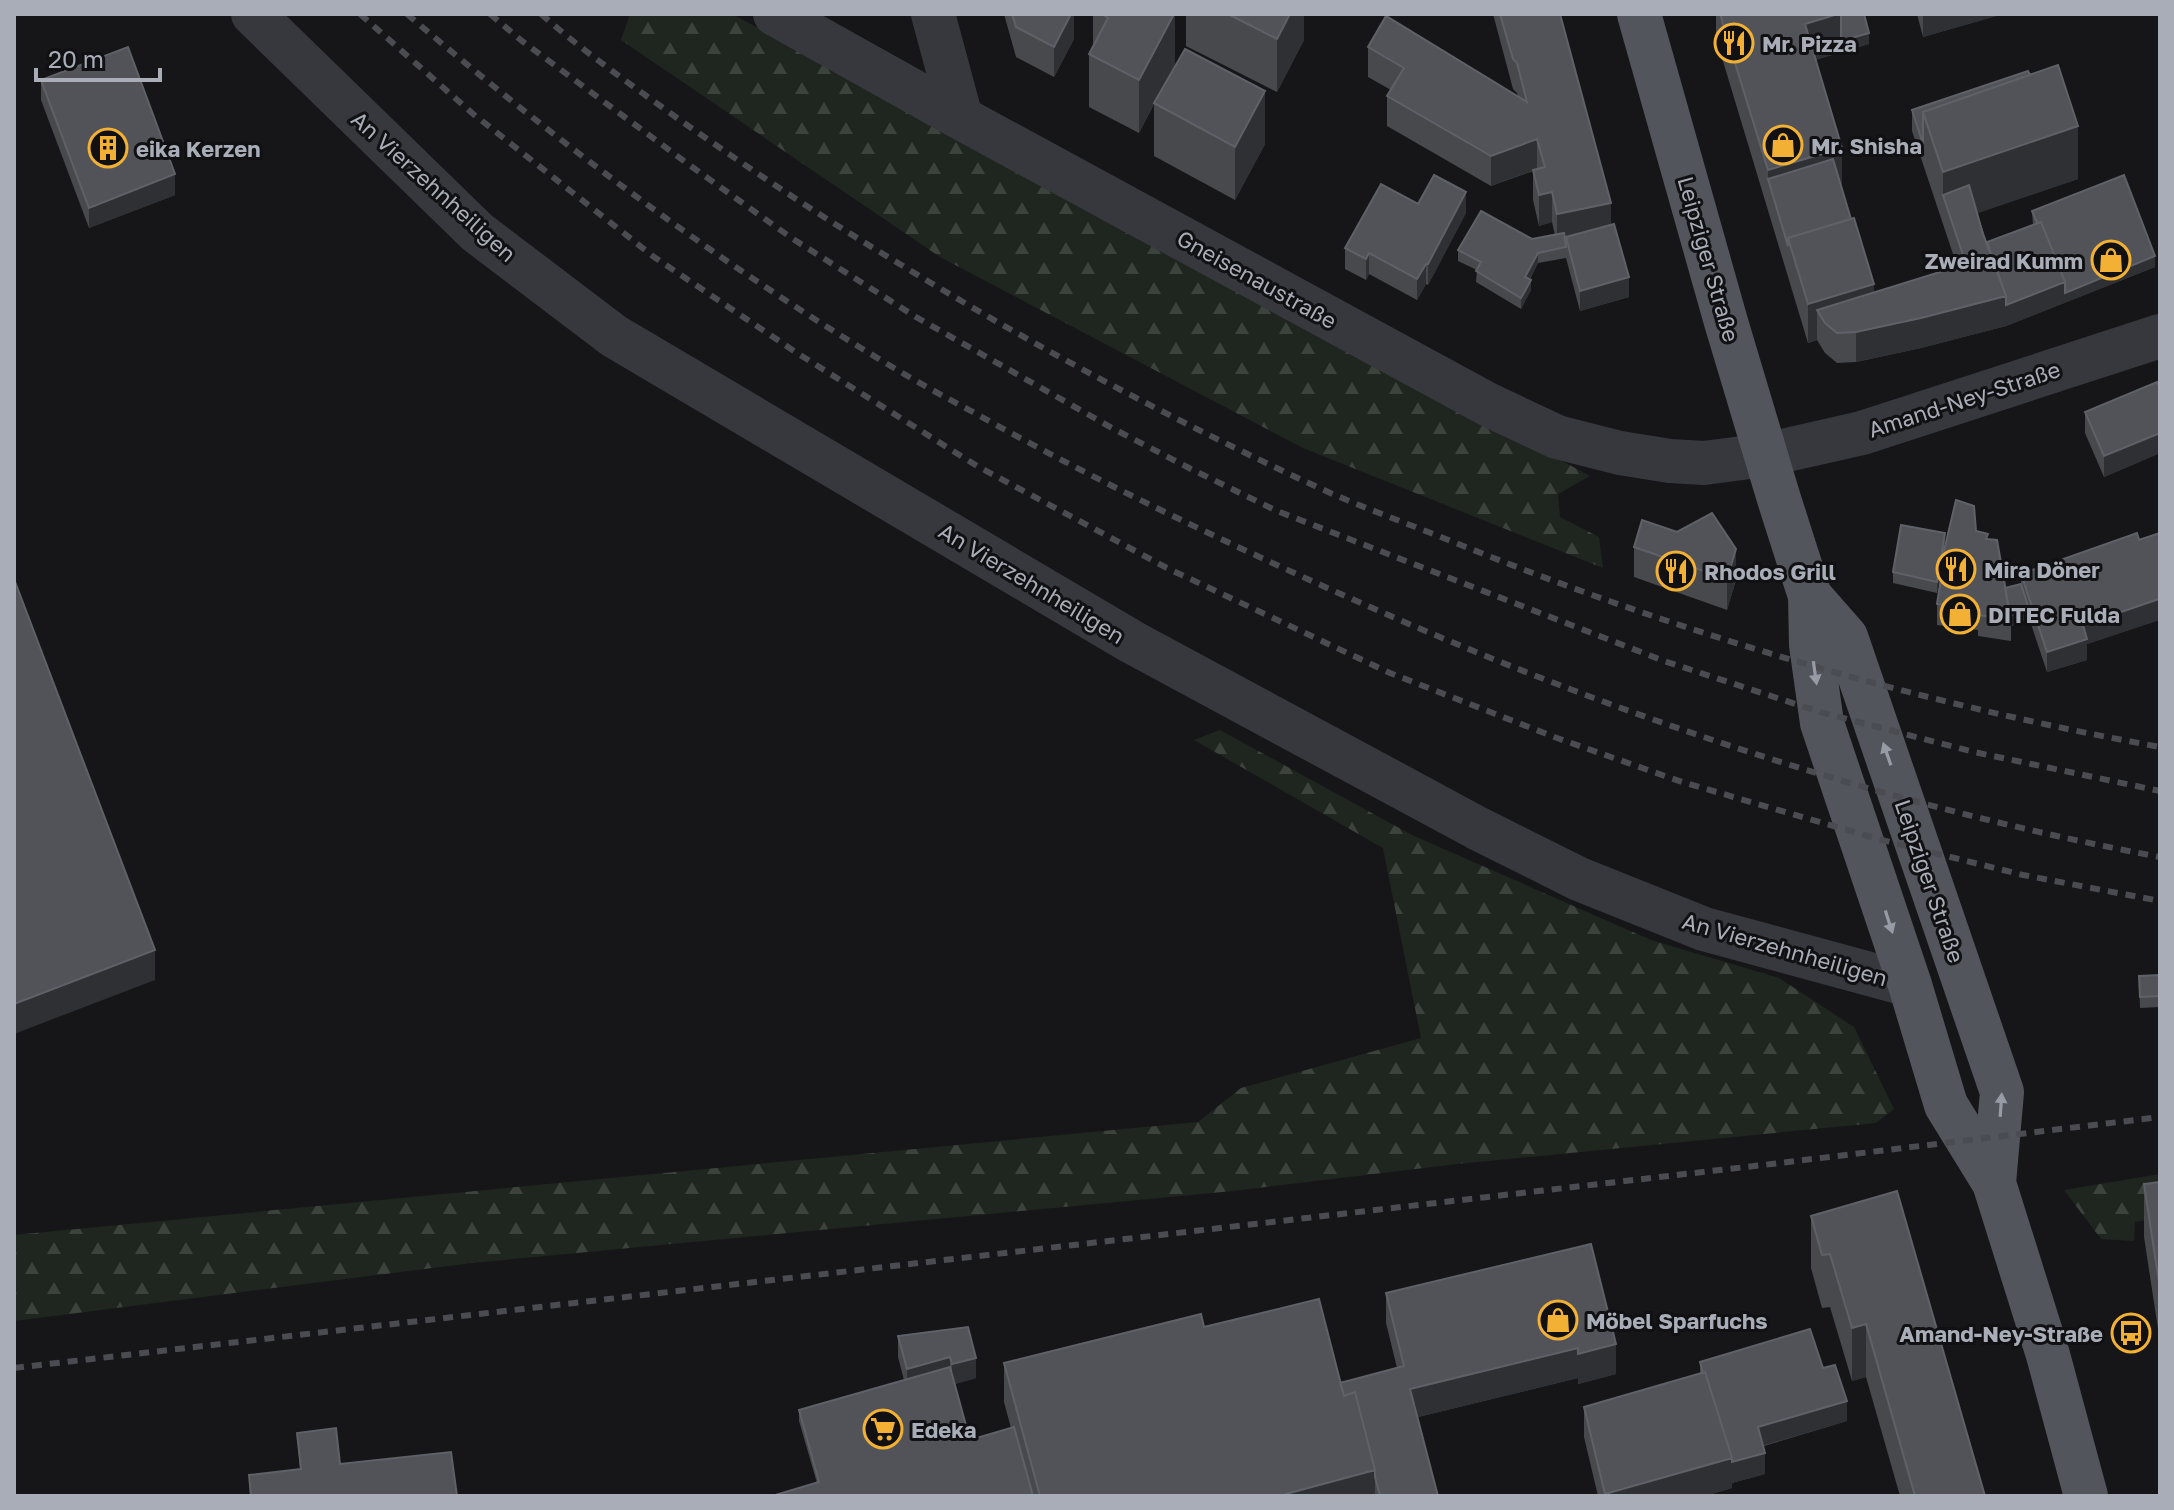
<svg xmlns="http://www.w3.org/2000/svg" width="2174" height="1510" font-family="'Golos Text',sans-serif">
	<defs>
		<pattern id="forest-firs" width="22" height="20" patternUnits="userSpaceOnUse" patternTransform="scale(2)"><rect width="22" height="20" fill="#1e261f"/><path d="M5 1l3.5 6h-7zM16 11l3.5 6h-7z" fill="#3c433d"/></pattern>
	</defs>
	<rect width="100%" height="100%" fill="#161618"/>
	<path fill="url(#forest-firs)" d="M630 14H732L1590 476 1558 494 1560 517 1599 537 1603 568 1303 448 940 257 621 40Z
		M1220 730 1412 835 1651 940 1779 978 1854 1027 1894 1109 1876 1123 1457 1164 1233 1191 472 1263 14 1321V1235L1198 1122 1241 1088 1421 1038 1383 848 1194 740Z
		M2160 1174V1218L2135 1222 2134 1241 2101 1239 2064 1190Z"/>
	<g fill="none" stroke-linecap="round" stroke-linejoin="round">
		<path stroke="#37383d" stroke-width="44" d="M253 14 477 232 614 336 1132 642 1477 828 1579 879 1704 929 1910 985
			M775 14 961 118 1489 405 1557 437 1620 453 1670 461 1704 463 1765 455 1862 433 2160 336
			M933 14 961 118"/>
		<path stroke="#53555c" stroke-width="44" d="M1639 14 1726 322 1779 499 1810 596 1811 645 1822 723 1910 985 1946 1105 1994 1183 2048 1355 2086 1496
			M1810 596 1846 637 2002 1092 1994 1183"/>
		<path stroke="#4a4c52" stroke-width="6" stroke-dasharray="10 8" stroke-linecap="butt" d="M360 14 472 113 654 257 797 353 977 466 1167 568 1390 673 1557 738 1682 782 1878 839 2023 875 2160 901
			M407 14C560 145 721 265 894 368 922 385 951 400 980 416 1095 480 1214 537 1334 591 1598 710 1875 804 2160 857
			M490 14 522 41 688 164 793 239 916 317 1112 428 1191 469 1277 511 1664 661 1820 712 1974 752 2160 791
			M541 14C584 52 630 84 677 118 751 170 826 220 903 266 1037 348 1175 421 1317 487 1361 507 1406 523 1451 541 1680 634 1917 703 2160 747
			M14 1368 1763 1165 2160 1117"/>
	</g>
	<path fill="#47494d" d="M995 14H1074V39L1054 77 1016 57 1004 14 996 16Z
		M1093 14H1175V64L1139 133 1089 107V54L1093 46Z
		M1186 14H1304V40L1277 92 1186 46Z
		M1493 14H1560L1629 297 1580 311 1566 258 1538 263 1530 279 1531 290 1521 309 1476 282 1477 270 1458 261V250L1555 235 1552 222 1539 226 1533 200V171L1491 186 1387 126V96L1391 90 1368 77V47L1518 96 1517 93 1513 89Z
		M1716 14H1871L1865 16 1869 44 1815 60 1841 186 1874 292 1957 266 1912 131V110L2078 179 1977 213 1987 242 2033 225 2032 211 2155 267 2006 326 1921 348 1856 362 1837 363 1825 353 1817 340 1808 343 1716 38Z
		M1917 14H2003L1923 37Z
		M41 80 175 195 89 228 41 100Z
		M1154 103 1265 144 1235 200 1154 156Z
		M1418 204 1466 213 1428 285 1426 284 1417 300 1369 274 1366 280 1345 269V248Z
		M2160 388V453L2104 477 2085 433V412Z
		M1976 531 1988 539 2005 588 2021 584V574L2160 533V621L2159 620 2087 644V660L2047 672 2029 618V619L2011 626V641L1978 636V630L1937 625V604L1942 572V562L1937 593 1893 583V572L1945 544Z
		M1634 547 1736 580 1727 610 1634 577Z
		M2160 975V1007L2140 1008 2139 976Z
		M2160 1182V1342L2144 1237V1184Z
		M1811 1216 1985 1496H1900L1866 1377 1852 1381 1830 1307 1822 1308 1811 1268Z
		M1591 1244 1616 1374 1578 1384V1378L1418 1417 1438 1496H772L817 1483 799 1421V1410L904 1380 898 1357V1336L968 1327 976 1378 955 1384 970 1440 1011 1428 1004 1402V1363L1204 1327 1340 1383 1397 1368 1386 1323V1293Z
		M1700 1362 1823 1368 1847 1421 1764 1446 1765 1474 1732 1483V1488L1705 1496H1598L1584 1437V1407L1700 1374Z
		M297 1433 340 1464 457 1496H250L249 1475 300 1470Z"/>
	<path fill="#2f3033" d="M1071 14H1074V39L1054 77V47Z
		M1174 14H1175V64L1139 133V80Z
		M1290 14H1304V40L1277 92V39Z
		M1838 14H1841L1869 33V44L1805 63V24Z
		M1923 14H2003L1923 37Z
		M1265 91V144L1235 200V147Z
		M2078 126V179L1952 222 1943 195V172Z
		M1537 139V169L1491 186V156Z
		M1842 148V186L1768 179V209V170Z
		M175 174V195L89 228V208Z
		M1466 192V213L1428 285V264Z
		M1552 192V222L1539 226V195Z
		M1611 203V233L1566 237 1557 245V214Z
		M1369 253V274L1366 280V259Z
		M1538 253V263L1525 287V277Z
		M2155 256V267L2006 326V305L2065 282Z
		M1426 264V284L1417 300V279Z
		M1629 277V297L1580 311V291Z
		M1531 280V290L1521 309V298Z
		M1874 284V323L1817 310V340L1808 343V304Z
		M2006 296V326L1921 348 1856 362V332Z
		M2160 433V453L2104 477V456Z
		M1945 533V544L1937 593V582Z
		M1736 549V580L1727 610V579Z
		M2159 599V620L2087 644V660L2047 672V652L2083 625Z
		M2029 609V619L2011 626V620L2009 616Z
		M155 950V980L14 1034V1004Z
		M1866 1324V1377L1852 1381V1328Z
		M1616 1344V1374L1578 1384V1354Z
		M1578 1348V1378L1410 1419V1389Z
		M950 1357V1377L907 1389V1369Z
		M976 1358V1378L952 1385V1364Z
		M1847 1401V1421L1758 1447V1427Z
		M1765 1453V1474L1732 1483V1488L1705 1496H1605V1494L1732 1458Z
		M1375 1470V1496H1286V1494Z"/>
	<path fill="#525359" stroke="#5f6168" stroke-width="2" d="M1012 14H1071L1054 47 1016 27Z
		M1102 14H1174L1139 80 1089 54 1108 18Z
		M1228 14H1290L1277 39Z
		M1500 14H1560L1611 203 1557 214 1552 192 1539 195 1533 170 1545 167 1537 139 1491 156 1387 96 1404 68 1368 47 1386 16 1527 102 1517 63 1513 59Z
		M1720 14H1838L1805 24 1842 148 1768 170Z
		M1841 14H1864L1869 33 1841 41Z
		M128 47 175 174 89 208 41 80Z
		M1185 49 1265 91 1235 147 1154 103Z
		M2058 65 2078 126 1943 172 1923 112Z
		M2028 71 2030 75 1923 112V144L1912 110Z
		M1833 159 1851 219 1788 238V246L1768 179Z
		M1434 175 1466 192 1428 264H1426L1417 279 1369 253 1366 259 1345 248 1381 184 1418 204Z
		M2124 175 2155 256 2065 293V282L2041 222 2037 223 2032 211Z
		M1969 185 1983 234 2006 296 1921 318 1856 332 1837 333 1825 323 1817 310 1966 264 1943 195Z
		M1481 211 1532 239 1564 233 1566 247 1538 253 1525 277 1531 280 1521 298 1476 271 1481 262 1458 250Z
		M1854 218 1874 284 1808 304 1788 238Z
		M2041 222 2065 282 2006 305V296L1987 242Z
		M1614 224 1629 277 1580 291 1566 237Z
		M2157 382 2160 388V433L2104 456 2085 412Z
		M1956 500 1974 506 1976 531 1988 534 1986 539 1997 540 2011 620 1978 615 1980 610 1937 604 1942 572H1947L1950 562 1942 559Z
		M1712 513 1736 549 1727 579 1634 547 1642 520 1677 532Z
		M1901 525 1945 533 1937 582 1893 572Z
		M2137 533 2139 540 2160 533V600L2159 599 2083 625 2087 639 2047 652 2021 574Z
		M14 579 155 950 14 1004Z
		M2021 584 2029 609 2010 616 2005 588Z
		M2160 975V996L2140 997 2139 976Z
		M2160 1182V1289L2144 1184Z
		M1897 1191 1985 1496H1915L1866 1324 1852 1328 1830 1254 1822 1255 1811 1216Z
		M1591 1244 1616 1344 1578 1354V1348L1410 1389 1438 1496H1380L1375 1477V1470L1355 1392 1344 1396 1340 1383 1404 1366 1386 1293Z
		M1319 1299 1344 1396 1355 1392 1375 1470 1286 1494 1287 1496H1040L1004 1363 1201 1314 1204 1327Z
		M968 1327 976 1358 952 1364 950 1357 907 1369 898 1336Z
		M1810 1329 1823 1368 1835 1365 1847 1401 1758 1427 1765 1453 1732 1462V1458L1705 1372 1703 1373 1700 1362Z
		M950 1367 970 1440 1014 1427 1033 1496H772L819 1482 799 1410Z
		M1705 1372 1732 1458 1605 1494 1584 1407Z
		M336 1428 340 1464 451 1452 457 1496H251L249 1475 301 1469 297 1433Z"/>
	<defs><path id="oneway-solid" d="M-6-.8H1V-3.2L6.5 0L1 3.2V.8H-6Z" transform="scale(2)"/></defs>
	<g fill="#979ba6">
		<use href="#oneway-solid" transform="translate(1815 673) rotate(82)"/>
		<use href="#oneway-solid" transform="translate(1887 754) rotate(-109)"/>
		<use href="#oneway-solid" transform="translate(1889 922) rotate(72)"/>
		<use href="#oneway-solid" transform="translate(2001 1105) rotate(-86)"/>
	</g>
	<defs>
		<symbol id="restaurant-ring" viewBox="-11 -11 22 22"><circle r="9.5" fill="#111113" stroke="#f2b134" stroke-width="1.5"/><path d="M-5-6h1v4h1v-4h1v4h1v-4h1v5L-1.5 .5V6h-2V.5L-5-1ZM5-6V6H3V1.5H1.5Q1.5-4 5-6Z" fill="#f2b134"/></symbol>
		<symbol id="shop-ring" viewBox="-11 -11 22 22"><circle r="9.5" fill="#111113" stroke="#f2b134" stroke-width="1.5"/><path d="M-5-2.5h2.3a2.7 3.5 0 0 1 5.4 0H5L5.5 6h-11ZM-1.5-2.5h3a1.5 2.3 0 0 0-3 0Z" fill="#f2b134"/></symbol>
		<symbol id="building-ring" viewBox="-11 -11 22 22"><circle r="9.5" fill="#111113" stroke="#f2b134" stroke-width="1.5"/><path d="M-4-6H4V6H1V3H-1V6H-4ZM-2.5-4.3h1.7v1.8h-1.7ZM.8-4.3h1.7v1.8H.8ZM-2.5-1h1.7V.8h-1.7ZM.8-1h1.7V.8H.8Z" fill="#f2b134"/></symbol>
		<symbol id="bus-ring" viewBox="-11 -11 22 22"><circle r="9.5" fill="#111113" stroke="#f2b134" stroke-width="1.5"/><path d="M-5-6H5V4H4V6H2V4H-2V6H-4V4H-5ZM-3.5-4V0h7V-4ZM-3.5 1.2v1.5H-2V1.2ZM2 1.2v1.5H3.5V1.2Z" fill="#f2b134"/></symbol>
		<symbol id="supermarket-ring" viewBox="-11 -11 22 22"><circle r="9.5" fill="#111113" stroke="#f2b134" stroke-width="1.5"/><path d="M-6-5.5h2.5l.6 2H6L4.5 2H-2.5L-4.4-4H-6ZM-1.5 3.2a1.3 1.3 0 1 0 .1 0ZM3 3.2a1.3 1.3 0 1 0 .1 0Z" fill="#f2b134"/></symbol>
	</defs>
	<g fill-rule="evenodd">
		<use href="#restaurant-ring" x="1712" y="21" width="44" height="44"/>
		<use href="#shop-ring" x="1761" y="123" width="44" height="44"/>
		<use href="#building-ring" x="86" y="126" width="44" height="44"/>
		<use href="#shop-ring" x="2089" y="238" width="44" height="44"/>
		<use href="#restaurant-ring" x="1934" y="547" width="44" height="44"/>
		<use href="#restaurant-ring" x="1654" y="549" width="44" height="44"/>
		<use href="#shop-ring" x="1938" y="592" width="44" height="44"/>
		<use href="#shop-ring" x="1536" y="1298" width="44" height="44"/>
		<use href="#bus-ring" x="2109" y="1311" width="44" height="44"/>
		<use href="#supermarket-ring" x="861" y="1407" width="44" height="44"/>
	</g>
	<g text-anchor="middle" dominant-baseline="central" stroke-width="6" stroke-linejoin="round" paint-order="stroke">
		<g font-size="22" font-weight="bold" fill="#a8adb8" stroke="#111113" text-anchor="start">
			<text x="1762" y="43">Mr. Pizza</text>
			<text x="1811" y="145">Mr. Shisha</text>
			<text x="136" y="148">eika Kerzen</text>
			<text x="2083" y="260" text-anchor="end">Zweirad Kumm</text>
			<text x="1984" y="569">Mira Döner</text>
			<text x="1704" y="571">Rhodos Grill</text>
			<text x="1988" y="614">DITEC Fulda</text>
			<text x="1586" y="1320">Möbel Sparfuchs</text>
			<text x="2103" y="1333" text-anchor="end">Amand-Ney-Straße</text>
			<text x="911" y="1429">Edeka</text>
		</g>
		<g font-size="22" fill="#a8adb8" stroke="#111113">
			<text transform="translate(434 186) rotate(42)">An Vierzehnheiligen</text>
			<text transform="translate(1709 259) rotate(74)">Leipziger Straße</text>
			<text transform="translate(1257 279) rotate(29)">Gneisenaustraße</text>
			<text transform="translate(1964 399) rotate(-18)">Amand-Ney-Straße</text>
			<text transform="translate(1032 583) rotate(31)">An Vierzehnheiligen</text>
			<text transform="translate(1930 881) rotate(71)">Leipziger Straße</text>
			<text transform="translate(1785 949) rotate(16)">An Vierzehnheiligen</text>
		</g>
	</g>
	<rect width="2174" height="1510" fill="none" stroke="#a8adb8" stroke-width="32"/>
	<path d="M36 68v12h124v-12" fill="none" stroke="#a8adb8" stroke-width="4"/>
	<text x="48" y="68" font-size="24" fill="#a8adb8" stroke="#111113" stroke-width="6" paint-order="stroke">20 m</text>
</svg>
